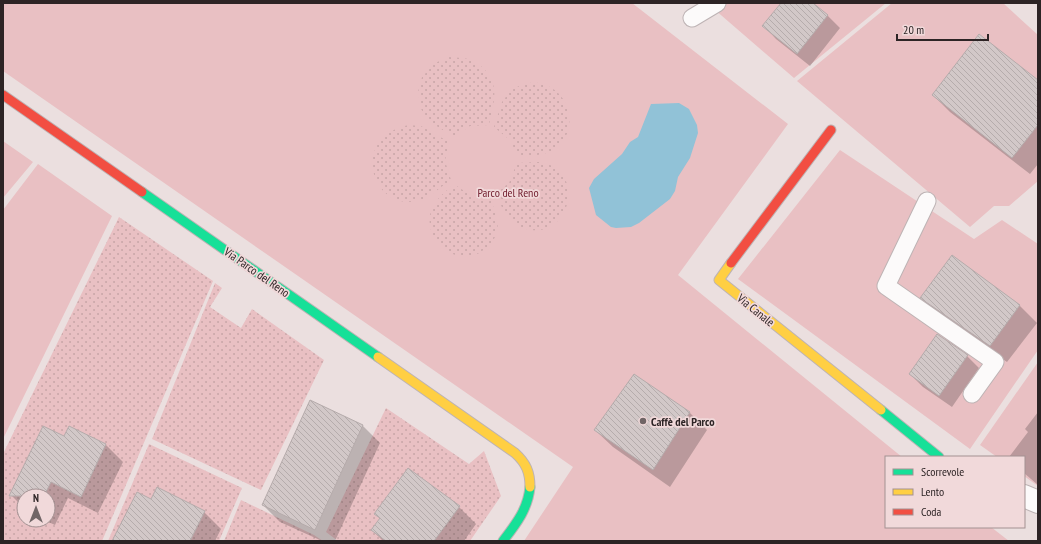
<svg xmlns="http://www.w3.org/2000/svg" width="1041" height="544" font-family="'PT Sans Narrow',sans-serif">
	<defs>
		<pattern id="garden-dots" width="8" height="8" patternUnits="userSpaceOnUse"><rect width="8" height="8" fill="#e9c0c3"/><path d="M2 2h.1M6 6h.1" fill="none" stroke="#c8a5a7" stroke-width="1.8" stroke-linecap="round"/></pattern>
		<pattern id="building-back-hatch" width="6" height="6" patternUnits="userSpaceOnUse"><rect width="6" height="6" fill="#d2c8c8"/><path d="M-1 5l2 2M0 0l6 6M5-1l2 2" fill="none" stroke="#b5acac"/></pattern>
	</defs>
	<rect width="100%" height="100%" fill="#ebdfdf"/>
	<path fill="#e9c0c3" d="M3 3H632L788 124 678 275 902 457H886V527H991L1009 541H524L573 467 3 71Z
		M707 3H886L794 78Z
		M892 3H1003L1038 35V181L1009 206H994L970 227 797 81Z
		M3 141 33 162 3 198Z
		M840 150 974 239 1002 220 1038 244V350L970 449 738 279Z
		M38 164 112 216 3 439V210Z
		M1038 362V486L1024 476V457H997L980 445Z"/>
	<path fill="url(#garden-dots)" fill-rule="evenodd" d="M449 57C455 58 462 57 468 59 475 61 481 65 486 71 500 87 493 106 489 125L470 126 454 137 430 122 421 109 418 92 422 77 435 63Z
		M525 83C530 83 538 82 543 84 573 93 580 136 551 151 541 156 528 156 517 157L511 141 494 127 502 102 511 90Z
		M409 125 421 126 449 142 445 161 451 180C441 186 431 197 420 200 373 215 347 137 409 125Z
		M538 162C588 167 571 241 526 229 520 227 514 225 510 220 503 213 500 202 496 193L509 183 517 163Z
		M454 184 470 195 489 196C493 206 500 220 497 231 496 238 490 245 485 249 483 250 480 253 477 254 450 266 419 233 433 207 437 198 446 191 454 184Z
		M119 217 213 281 102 541H3V454ZM24 496H48V520H24Z
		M215 283 222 288 210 307 241 328 252 309 324 360 261 490 152 439Z
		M386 408 469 464 484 451 501 496 470 541H338L326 532Z
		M149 444 242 488 219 541H108Z
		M241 500 314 535 323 541H224Z"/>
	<path fill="#91c2d7" d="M679 103 689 109 697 125 698 133 690 158 678 177 675 191 670 199 639 223 631 227 616 228 611 227 596 215 589 188 594 179 622 154 630 142 638 137 651 104Z"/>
	<path fill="#0003" d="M782 3H812L828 16 840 28 810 66 776 39 764 26Z
		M1038 82V164L1030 174 950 112 933 95Z
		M921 298 1020 306 1037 323 1007 362 939 315Z
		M967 356 979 368 952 407 923 387 910 374Z
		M635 375 690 413 707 430 670 487 613 447 595 430Z
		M310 402 363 426 380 443 335 541H322L280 522 263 505Z
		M1038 412V485L1024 473V457H1009L1028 432 1025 429Z
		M65 437 106 445 123 462 98 513 68 498 55 525 44 520H48V496H24V508L11 495Z
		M408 469 459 507 476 524 464 541H383L372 530 380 519 376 514Z
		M152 501 204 512 221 529 215 541H115Z"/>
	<path fill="url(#building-back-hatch)" stroke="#b5abab" d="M781 3H813L828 15 797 54 762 26Z
		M979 34 1038 80V125L1012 158 932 95Z
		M952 255 1020 305 990 346 920 298Z
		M937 334 968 355 939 396 909 374Z
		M634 374 690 412 653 470 594 430Z
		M310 400 363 425 315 530 262 505Z
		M43 426 64 436 69 426 106 444 81 497 51 482 44 496H9Z
		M408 468 460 506 434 541H386L371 530 380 518 374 514Z
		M157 487 205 511 190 541H112L137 492 151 499Z"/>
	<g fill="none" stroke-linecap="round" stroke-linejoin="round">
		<defs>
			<path id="lane" d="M692 18 717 3
				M927 201 886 286 995 362 972 394"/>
			<path id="street" d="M1024 496 1038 502"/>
			<path id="fast" d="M142 192 378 357
				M881 410 939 457
				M503 541C516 524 528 509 530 487"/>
			<path id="slow" d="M731 263 719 280 881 410
				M378 357 515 453C526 463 530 472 530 487"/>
			<path id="jam" d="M3 95 142 192
				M731 263 831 130"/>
		</defs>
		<use href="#lane" stroke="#bdb3b4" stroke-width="19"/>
		<use href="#street" stroke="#bdb3b4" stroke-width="24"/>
		<use href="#fast" stroke="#bdb3b4" stroke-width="11"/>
		<use href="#slow" stroke="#bdb3b4" stroke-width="11"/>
		<use href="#jam" stroke="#bdb3b4" stroke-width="11"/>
		<use href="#lane" stroke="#fcfafa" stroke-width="17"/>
		<use href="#street" stroke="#fcfafa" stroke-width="22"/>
		<use href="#fast" stroke="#16e098" stroke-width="9"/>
		<use href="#slow" stroke="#ffcf43" stroke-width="9"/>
		<use href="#jam" stroke="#f24e42" stroke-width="9"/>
	</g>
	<circle fill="#706566" stroke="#f1d9da" stroke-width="1.5" cx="643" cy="421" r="4"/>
	<g text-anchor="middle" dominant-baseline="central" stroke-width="3.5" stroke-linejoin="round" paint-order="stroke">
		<g font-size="12" fill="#732131" stroke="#f1d9da">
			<text x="508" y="192">Parco del Reno</text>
		</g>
		<g font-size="12" fill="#2d2425" stroke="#f1d9da">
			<text transform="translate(257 272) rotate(35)">Via Parco del Reno</text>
			<text transform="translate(756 310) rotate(39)">Via Canale</text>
		</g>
		<g font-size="12" font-weight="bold" fill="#2d2425" stroke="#f1d9da" text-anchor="start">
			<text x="651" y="421">Caffè del Parco</text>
		</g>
	</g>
	<rect width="1041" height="544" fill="none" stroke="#2d2425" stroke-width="8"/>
	<rect x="885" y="456" width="140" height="72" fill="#f1d9da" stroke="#a39192"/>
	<rect x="893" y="469" width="20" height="6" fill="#16e098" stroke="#a39192"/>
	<text x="921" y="476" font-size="12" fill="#2d2425">Scorrevole</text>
	<rect x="893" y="489" width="20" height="6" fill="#ffcf43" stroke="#a39192"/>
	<text x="921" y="496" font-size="12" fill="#2d2425">Lento</text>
	<rect x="893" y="509" width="20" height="6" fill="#f24e42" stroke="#a39192"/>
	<text x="921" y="516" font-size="12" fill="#2d2425">Coda</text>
	<g transform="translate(36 508)"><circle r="19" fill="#f1d9da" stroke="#a39192"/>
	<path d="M0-3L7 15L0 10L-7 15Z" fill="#706566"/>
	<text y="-6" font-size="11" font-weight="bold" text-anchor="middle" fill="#2d2425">N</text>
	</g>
	<path d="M897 34v6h91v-6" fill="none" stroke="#2d2425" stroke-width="2"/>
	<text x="903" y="34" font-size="12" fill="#2d2425" stroke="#f1d9da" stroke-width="3" paint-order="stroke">20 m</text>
</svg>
